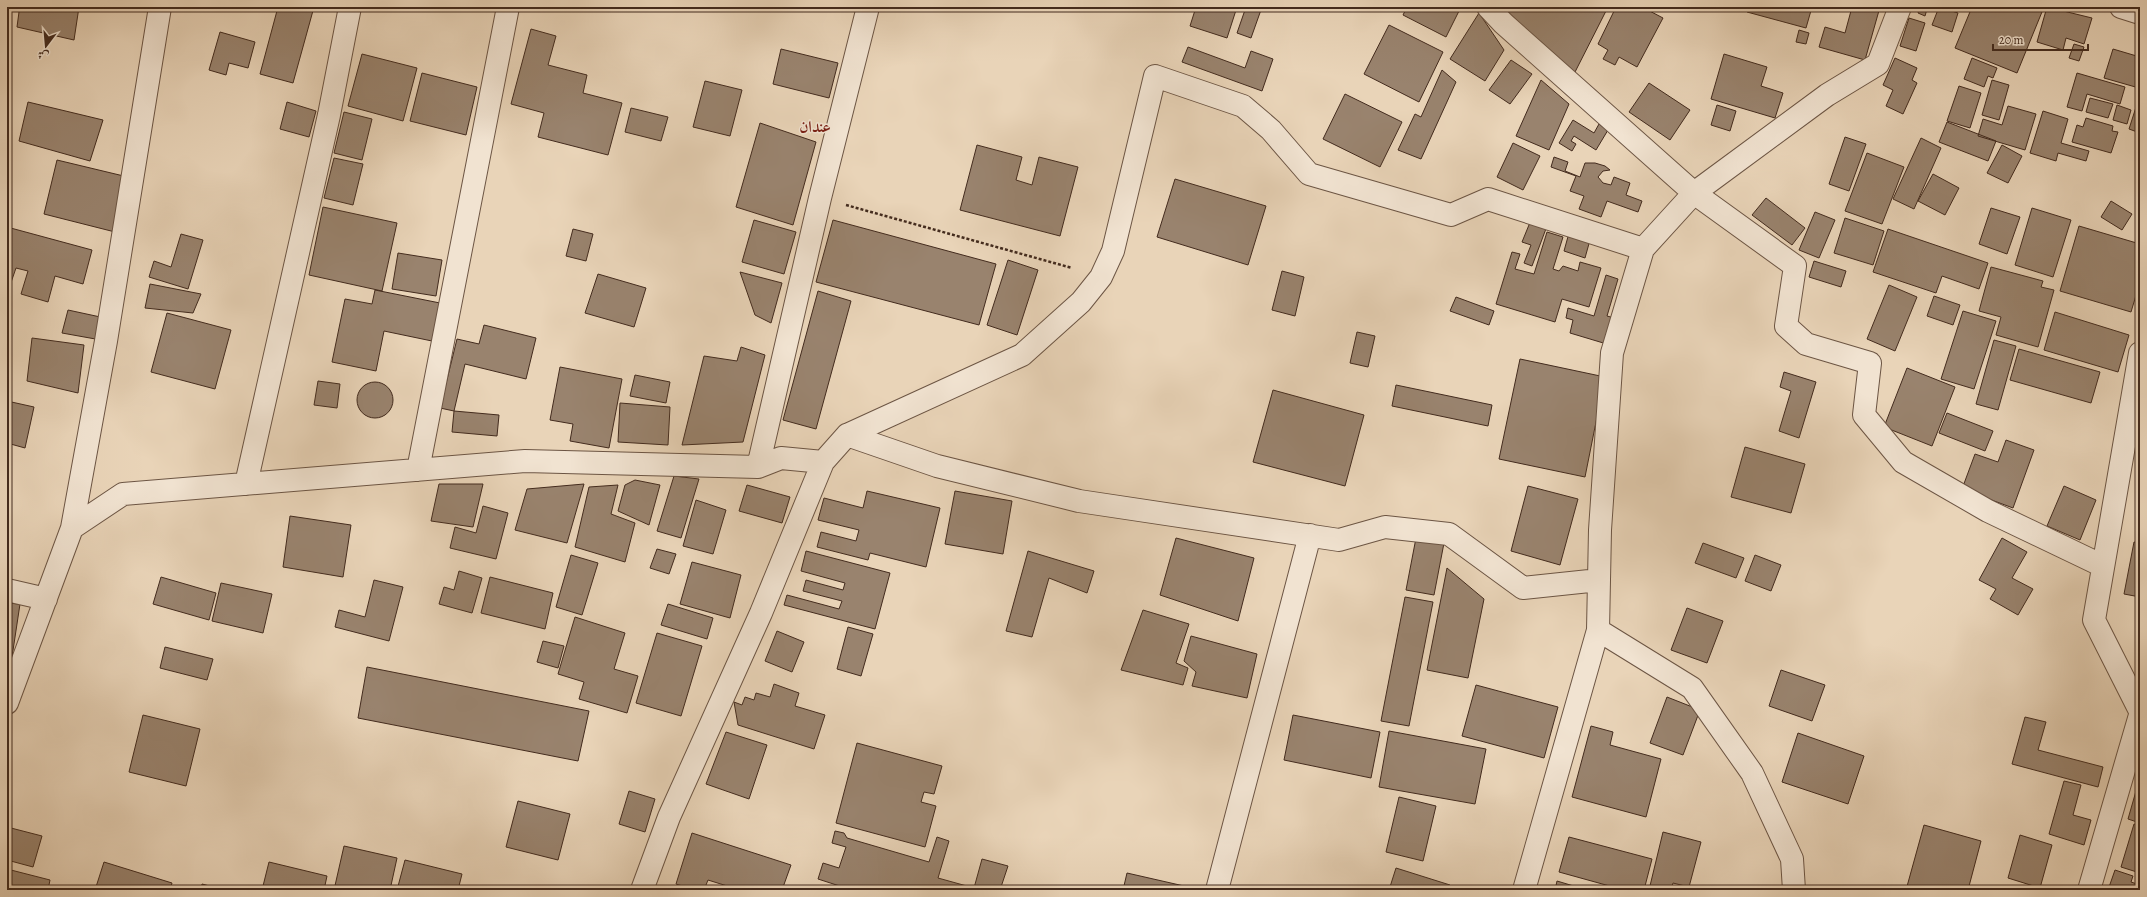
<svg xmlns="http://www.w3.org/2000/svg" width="2147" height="897" font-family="Alegreya,Amiri,serif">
	<rect width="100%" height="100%" fill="#e9d4b8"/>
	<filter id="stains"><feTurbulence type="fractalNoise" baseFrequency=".005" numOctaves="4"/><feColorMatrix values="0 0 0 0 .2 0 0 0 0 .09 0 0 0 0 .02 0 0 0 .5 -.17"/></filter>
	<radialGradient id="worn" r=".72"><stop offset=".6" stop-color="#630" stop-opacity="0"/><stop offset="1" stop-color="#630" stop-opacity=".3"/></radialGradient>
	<path fill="#99836e" stroke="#432b1e" d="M12 7H79L74 40 17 27 19 12Z
		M278 7H314L293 83 260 74Z
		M1196 7H1237L1227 38 1190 26Z
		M1246 7H1262L1251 38 1237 33Z
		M1407 7H1461L1446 37 1403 15Z
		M1503 7H1608L1573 76Z
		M1616 7H1642L1663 18 1637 67 1619 57 1615 65 1603 59 1608 50 1598 44Z
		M1749 7H1812L1806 28 1747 12Z
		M1852 7H1880L1865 60 1819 47 1825 27 1845 33Z
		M1920 7H1935L1933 11 1927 9 1925 16 1918 13Z
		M1939 7 1958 13 1952 32 1932 25Z
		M1972 7H2044L2017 73 1955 48Z
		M2047 7 2092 18 2084 44 2066 38 2063 50 2037 42Z
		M1479 13 1504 50 1485 81 1450 59Z
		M1909 18 1925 23 1916 51 1900 46Z
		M1389 25 1443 52 1419 102 1364 74Z
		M531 29 556 36 548 65 587 75 583 93 622 103 608 155 538 137 544 113 511 104Z
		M1799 30 1809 33 1806 44 1796 42Z
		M220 32 255 42 248 68 229 63 226 75 209 70Z
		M2074 44 2084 47 2079 61 2069 58Z
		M1188 47 1245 68 1251 51 1273 59 1262 91 1182 62Z
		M781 49 838 63 829 98 773 84Z
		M2113 49 2140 57V100L2136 98 2139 88 2104 78Z
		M362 54 417 68 403 121 348 106Z
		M1724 54 1767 67 1761 86 1783 93 1775 118 1711 99Z
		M1895 58 1917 68 1912 80 1917 83 1903 114 1886 106 1893 90 1883 85Z
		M1972 58 1997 68 1993 78 1988 76 1984 87 1964 79Z
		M1511 60 1532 74 1510 104 1489 90Z
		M1442 70 1456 82 1421 159 1398 150 1415 114 1421 117Z
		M422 73 477 87 466 135 410 121Z
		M2077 73 2125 87 2120 104 2087 94 2082 111 2067 107Z
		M1541 80 1569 104 1549 150 1516 136Z
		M1992 80 2009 85 1999 120 1982 115Z
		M705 81 742 90 730 136 693 127Z
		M1649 83 1690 110 1670 140 1629 112Z
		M1959 86 1981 93 1970 128 1947 121Z
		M1345 94 1402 122 1380 167 1323 139Z
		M2090 98 2113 104 2108 118 2086 112Z
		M28 102 103 120 90 161 19 141Z
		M287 102 316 111 309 137 280 129Z
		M2137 104 2140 105V133L2129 129Z
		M1717 105 1736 111 1730 131 1711 125Z
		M2117 105 2131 110 2127 124 2113 120Z
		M2008 106 2036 114 2025 150 1978 136 1983 119 2002 125Z
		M631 108 668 117 661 141 625 132Z
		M2043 111 2068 119 2061 143 2089 151 2086 161 2058 153 2056 161 2030 153Z
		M344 112 372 119 362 160 334 153Z
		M2086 118 2113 126 2112 131 2118 132 2111 153 2072 142 2077 125 2083 127Z
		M1573 120 1594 133 1599 124 1608 130 1596 150 1574 136 1571 141 1576 144 1572 151 1559 143Z
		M1947 122 1996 141 1988 161 1939 142Z
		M760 123 816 142 793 225 736 207Z
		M1845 137 1866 144 1849 191 1829 184Z
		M1921 138 1941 148 1914 209 1893 199Z
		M1513 143 1540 156 1523 190 1497 177Z
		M977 145 1022 157 1016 180 1032 185 1039 157 1078 167 1060 236 960 210Z
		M2002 145 2022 156 2008 183 1987 173Z
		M1867 153 1904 167 1882 224 1845 211Z
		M1554 157 1568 162 1565 171 1580 177 1585 163H1595L1605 166 1610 170 1603 171 1598 177 1603 183 1611 185 1614 177 1630 183 1626 195 1642 201 1638 212 1607 201 1601 217 1579 209 1584 196 1570 191 1576 176 1551 167Z
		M334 158 363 164 353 205 324 198Z
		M57 160 132 178 119 233 44 214Z
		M1933 174 1959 188 1945 215 1918 201Z
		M1175 179 1266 206 1248 265 1157 237Z
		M1766 198 1805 228 1792 245 1752 215Z
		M2111 201 2132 214 2122 230 2101 217Z
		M323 207 397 223 382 291 309 275Z
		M1991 208 2020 217 2007 254 1979 244Z
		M2032 208 2071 220 2053 277 2015 265Z
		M1815 212 1835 220 1819 258 1799 250Z
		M1845 218 1884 231 1873 265 1834 253Z
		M754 220 796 232 784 274 742 262Z
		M833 220 996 264 979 325 816 282Z
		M1531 220 1547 226 1532 266 1524 263 1531 245 1522 242Z
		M2079 226 2140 244V282L2131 312 2060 291Z
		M7 227 92 250 83 284 55 276 48 302 21 294 28 271 16 268 7 294Z
		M573 229 593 234 586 261 566 256Z
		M1888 229 1988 263 1979 289 1942 276 1936 293 1873 272Z
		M1547 232 1563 237 1553 269 1559 271 1563 266 1578 271 1580 262 1601 268 1589 307 1562 299 1555 322 1496 304 1512 252 1520 254 1515 269 1534 274Z
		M1569 233 1590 240 1585 258 1564 251Z
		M181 234 203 240 188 289 149 277 154 261 171 267Z
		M398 253 442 260 436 296 392 289Z
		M1008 260 1038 270 1017 335 987 325Z
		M1814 261 1846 271 1841 287 1809 277Z
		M1991 267 2043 281 2041 287 2054 290 2038 347 1996 335 2001 317 1979 311Z
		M1282 271 1304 277 1295 316 1272 310Z
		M740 272 782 283 771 323 755 315Z
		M598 274 646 288 634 327 585 313Z
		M1606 275 1618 279 1607 316 1618 319 1610 345 1570 333 1573 320 1566 318 1568 308 1594 316Z
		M150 284 201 294 193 313 145 308Z
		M1889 285 1917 297 1895 351 1867 339Z
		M375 290 440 303 432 341 384 331 376 371 332 362 345 299 372 304Z
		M818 291 851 301 816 429 783 420Z
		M1934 296 1960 305 1953 325 1927 316Z
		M1456 297 1494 311 1489 325 1450 311Z
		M68 310 105 318 101 340 62 333Z
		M1963 311 1996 321 1974 389 1941 379Z
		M2055 312 2129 335 2118 372 2044 350Z
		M167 313 231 330 215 389 151 372Z
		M484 325 536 338 526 379 465 364 454 411 440 408 457 339 479 344Z
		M1357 332 1375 336 1368 367 1350 363Z
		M32 338 84 345 78 393 27 381Z
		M1994 340 2016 346 1998 410 1976 404Z
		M741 347 765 355 743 442 682 445 704 356 737 361Z
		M2019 349 2100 372 2091 403 2010 380Z
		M1520 359 1605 377 1585 477 1499 459Z
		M560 367 622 379 609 448 570 441 573 424 550 420Z
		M1907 368 1955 387 1932 446 1884 427Z
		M1784 372 1816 382 1799 438 1779 431 1791 391 1780 387Z
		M635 375 670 382 666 403 630 396Z
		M318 381 340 384 337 408 314 405Z
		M357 400a18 18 0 1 1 36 0a18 18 0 1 1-36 0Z
		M1396 385 1492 405 1488 426 1392 406Z
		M1273 390 1364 415 1345 486 1253 462Z
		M7 401 34 407 25 448 7 443Z
		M620 403 670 407 668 445 618 442Z
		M454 411 499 415 497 436 452 432Z
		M1947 413 1993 431 1985 451 1939 433Z
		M2006 440 2034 450 2013 508 1962 489 1975 454 1998 462Z
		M1745 447 1805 464 1791 513 1731 497Z
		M674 476 699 479 681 538 657 531Z
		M635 480 660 485 649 525 618 511 625 485Z
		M2140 482V508L2136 507Z
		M439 484H483L473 527 431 521Z
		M584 484 567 543 515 530 527 489Z
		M618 485 611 514 635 523 625 562 575 547 589 487Z
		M747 485 790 497 782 523 739 511Z
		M1528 486 1578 499 1560 565 1511 551Z
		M2064 486 2096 500 2080 540 2047 526Z
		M867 491 940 508 926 567 870 553 868 560 817 547 821 532 856 541 859 530 818 520 824 498 863 508Z
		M955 491 1012 501 1003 554 945 544Z
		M696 500 726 510 713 554 683 546Z
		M483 506 508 513 496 559 450 548 455 527 476 533Z
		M290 516 351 525 343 577 283 567Z
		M1176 538 1254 558 1238 621 1160 595Z
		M1416 538 1444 543 1434 595 1406 590Z
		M2002 538 2027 552 2012 578 2033 589 2018 615 1990 599 1996 589 1979 580Z
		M2134 542 2140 543V597L2124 594Z
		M1703 543 1744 558 1736 578 1695 563Z
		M657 549 676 554 669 574 650 568Z
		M806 551 890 573 875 629 784 605 787 595 839 609 842 601 803 591 806 580 843 590 845 583 801 571Z
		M1028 551 1094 571 1087 593 1049 578 1032 637 1006 631Z
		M571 555 598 563 582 615 556 607Z
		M1755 555 1781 565 1771 591 1745 581Z
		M692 562 741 575 730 618 680 604Z
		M1447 568 1484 599 1468 678 1427 670Z
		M459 571 482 578 472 613 439 604 444 587 454 590Z
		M161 577 216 593 209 620 153 604Z
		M490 577 553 593 545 629 481 613Z
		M374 580 403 587 389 641 335 627 339 610 365 617Z
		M221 583 272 594 263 633 212 621Z
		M1405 597 1433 602 1409 726 1381 721Z
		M7 603 20 604 12 657 7 656Z
		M668 604 713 618 707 639 661 625Z
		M1687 608 1723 621 1707 663 1671 650Z
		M1143 610 1189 624 1176 663 1188 668 1183 685 1121 670Z
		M575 617 625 633 614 669 638 676 627 713 579 699 584 682 558 674Z
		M848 627 873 634 861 676 837 669Z
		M777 631 804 642 792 672 765 661Z
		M657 633 702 646 681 716 636 703Z
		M1191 636 1257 654 1247 698 1192 686 1196 672 1184 661Z
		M543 641 564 646 558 668 537 662Z
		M165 647 213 659 207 680 160 668Z
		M367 667 589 711 578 761 358 718Z
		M1781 670 1825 685 1812 721 1769 706Z
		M774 684 799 693 795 706 825 715 814 749 738 725 734 702 742 705 745 697 754 700 756 693 770 697Z
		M1476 685 1558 707 1544 758 1462 736Z
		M1667 697 1700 710 1683 755 1650 743Z
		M143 715 200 729 186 786 129 772Z
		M1293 715 1380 732 1371 778 1284 760Z
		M2025 717 2046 722 2038 750 2103 767 2098 787 2012 764Z
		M1591 726 1613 732 1610 745 1661 759 1646 817 1572 797Z
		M1389 731 1486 749 1475 804 1379 787Z
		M726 732 767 745 749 799 706 784Z
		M1798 733 1864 756 1848 804 1782 782Z
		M857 743 942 766 934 794 924 792 921 802 936 806 925 847 836 823Z
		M2140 777V823L2128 819Z
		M2064 781 2081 785 2073 815 2091 820 2084 845 2049 834Z
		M629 791 655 799 645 832 619 824Z
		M1399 797 1436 806 1423 861 1386 852Z
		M518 801 570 814 558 860 506 847Z
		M2134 824 2140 826V873L2121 867Z
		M1924 825 1981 841 1968 890H1906Z
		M11 828 42 836 33 867 7 860V844Z
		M835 831 844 833 847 838 929 862 937 837 949 841 938 878 974 888 982 859 1008 866 1000 890H852L818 879 823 863 839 868 846 847 832 843Z
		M1663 832 1701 842 1689 887 1673 883 1671 890H1649Z
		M692 833 791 865 782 890H740L708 880 704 890H695L676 884Z
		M2020 835 2052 845 2040 888 2008 878Z
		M1569 837 1652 859 1644 890H1624L1559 872Z
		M344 846 397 858 390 890H334Z
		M405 860 462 874 458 890H397Z
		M104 862 172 883 170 890H95Z
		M269 862 327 876 324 890H262Z
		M1396 868 1450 885 1448 890H1389Z
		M7 869 50 880 48 890H7Z
		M2115 870 2133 876 2131 882 2140 885V890H2108Z
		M1127 873 1184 886 1183 890H1123Z
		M1557 881 1577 887 1576 890H1555Z
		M202 884 225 890H201Z"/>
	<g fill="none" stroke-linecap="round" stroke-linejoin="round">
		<defs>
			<path id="minor" d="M1488 7 1503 23 1694 193 1795 266 1786 326 1806 344 1870 363 1864 415 1903 462 1988 511 2103 566
				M2121 7 2140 13
				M2140 353 2094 620 2140 711
				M847 435 1022 355 1081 302 1101 277 1113 251 1155 76 1243 106 1271 130 1309 174 1451 215 1488 199 1643 249
				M758 467 820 198 868 7
				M418 470 508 7
				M246 484 329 115 350 7
				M72 528 106 341 160 7
				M7 590 46 599
				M1598 630 1692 688 1752 773 1792 859 1794 890
				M7 703 72 528 123 494 525 461 758 467 781 458 823 462
				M642 890 669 817 761 613 823 462 847 435 937 466 1079 501 1339 540 1385 527 1449 534 1523 588 1599 580
				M1217 890 1310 535
				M1524 890 1598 630 1600 530 1612 353 1643 249 1694 193 1827 95 1878 64 1900 7
				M2089 890 2140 715"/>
		</defs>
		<use href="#minor" stroke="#6c5544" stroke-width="24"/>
		<path stroke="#432b1e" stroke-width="2.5" stroke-dasharray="3 2" stroke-linecap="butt" d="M846 205 1072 268"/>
		<use href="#minor" stroke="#f1e3d1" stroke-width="22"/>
	</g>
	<g text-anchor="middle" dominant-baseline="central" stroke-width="3" stroke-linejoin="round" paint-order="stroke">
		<g font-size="16" font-weight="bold" fill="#7a1f14" stroke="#f1e3d1">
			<text x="815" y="127">عندان</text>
		</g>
	</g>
	<rect width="2147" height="897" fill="none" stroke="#e9d4b8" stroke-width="24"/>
	<rect x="8" y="8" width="2131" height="881" fill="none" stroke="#432b1e" stroke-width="2"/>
	<rect x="12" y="12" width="2123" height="873" fill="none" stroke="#432b1e"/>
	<g transform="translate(46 46) rotate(196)" stroke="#f1e3d1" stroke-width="3" paint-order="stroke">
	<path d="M0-3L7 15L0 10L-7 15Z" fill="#432b1e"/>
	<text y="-6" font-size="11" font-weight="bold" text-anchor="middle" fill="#432b1e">ش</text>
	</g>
	<path d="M1993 44v6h95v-6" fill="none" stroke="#432b1e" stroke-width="2"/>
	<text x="1999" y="44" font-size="12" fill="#432b1e" stroke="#f1e3d1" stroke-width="3" paint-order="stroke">20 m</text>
	<rect width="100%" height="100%" filter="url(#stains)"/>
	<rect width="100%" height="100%" fill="url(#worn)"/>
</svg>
